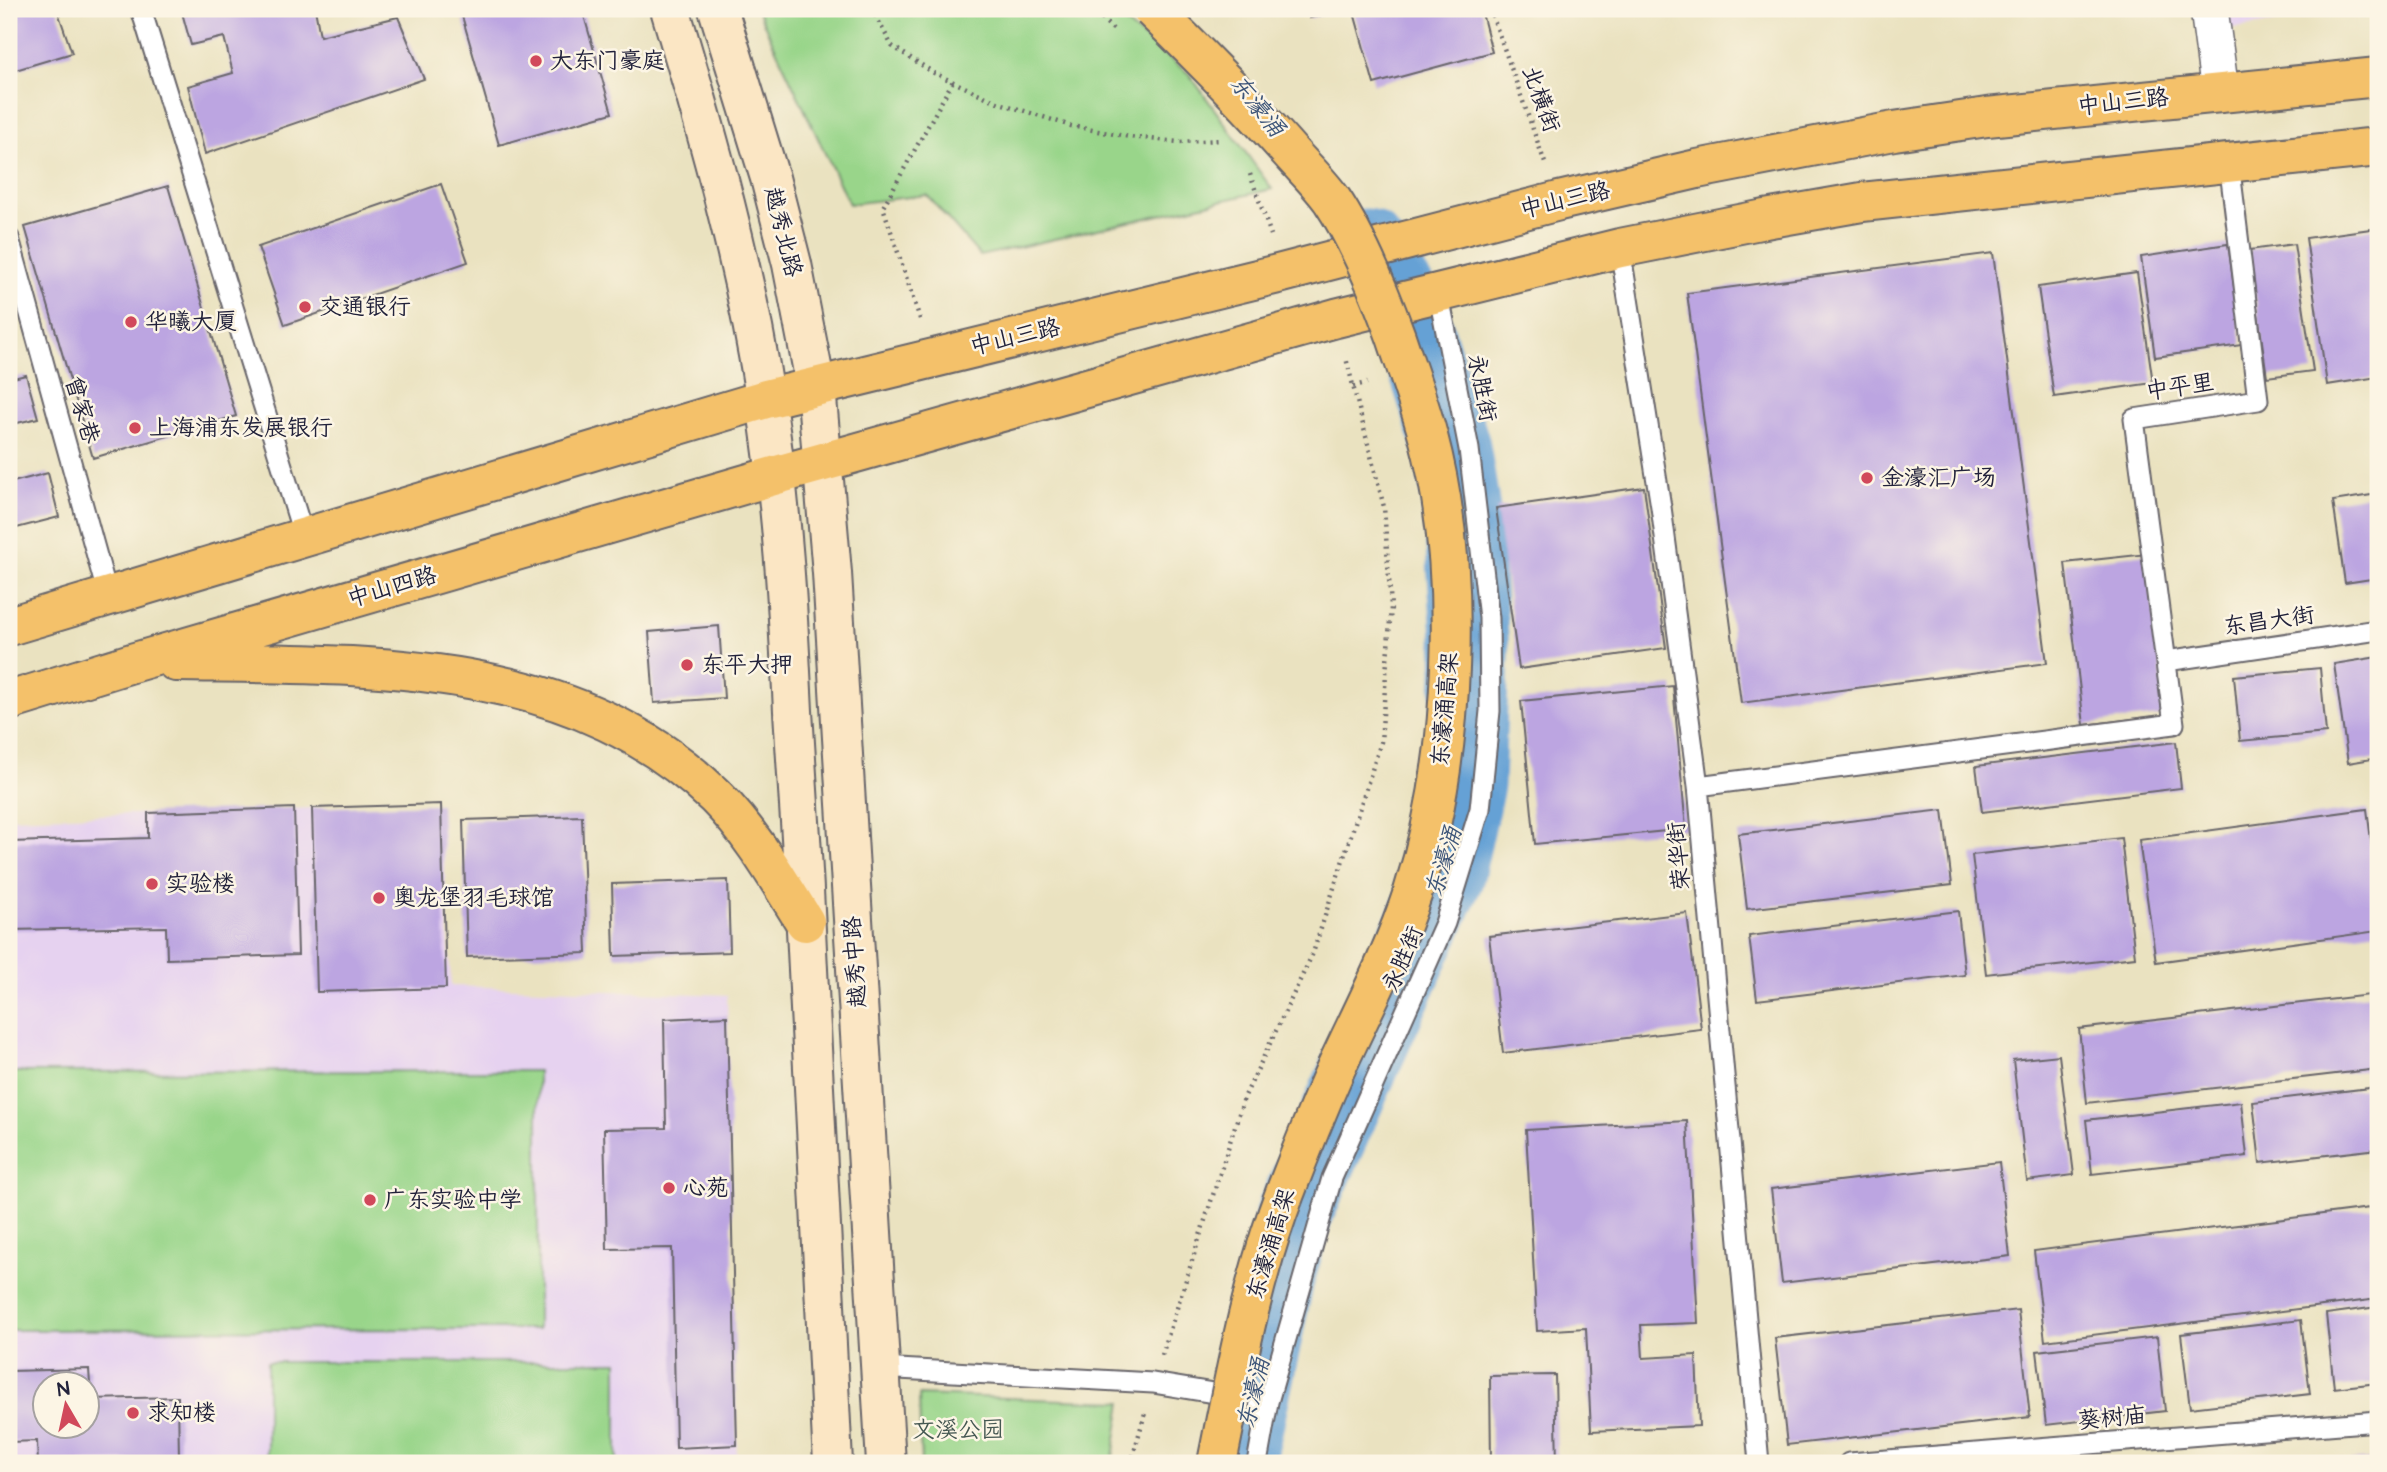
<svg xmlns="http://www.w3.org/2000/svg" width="2387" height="1472" font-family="'Architects Daughter','LXGW WenKai TC',sans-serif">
	<rect width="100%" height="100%" fill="#fcf5e5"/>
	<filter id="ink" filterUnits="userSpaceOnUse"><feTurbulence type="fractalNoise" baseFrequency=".0143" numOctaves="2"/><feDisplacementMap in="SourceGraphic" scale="14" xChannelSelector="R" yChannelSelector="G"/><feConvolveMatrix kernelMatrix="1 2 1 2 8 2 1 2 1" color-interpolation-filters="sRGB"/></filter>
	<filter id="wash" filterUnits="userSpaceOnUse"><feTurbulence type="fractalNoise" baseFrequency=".00686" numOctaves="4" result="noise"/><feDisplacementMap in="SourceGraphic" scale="28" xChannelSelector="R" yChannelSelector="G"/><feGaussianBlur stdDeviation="1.57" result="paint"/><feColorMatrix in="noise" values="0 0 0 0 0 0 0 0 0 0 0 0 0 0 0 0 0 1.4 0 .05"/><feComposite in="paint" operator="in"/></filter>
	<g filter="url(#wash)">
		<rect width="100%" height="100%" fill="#eae2c0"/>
		<path fill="#e6d2f0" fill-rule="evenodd" d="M2226 9H2369L2229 29Z
			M441 804 451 986 727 995 737 1463H9V818ZM46 1384H88V1426H46Z"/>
		<path fill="#99d58a" stroke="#5e7c62" stroke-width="2" d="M757 9H1108L1189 74 1272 189 980 256 927 195 849 204Z
			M538 1071V1329L9 1330V1072Z
			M267 1362H617V1463H267Z
			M919 1395 1122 1402 1112 1463H921Z"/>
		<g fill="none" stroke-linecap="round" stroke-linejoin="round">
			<path stroke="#65a1d5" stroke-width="77" d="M1237 1463 1276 1278 1295 1212 1446 874 1466 784 1471 652 1462 511 1452 447 1408 309 1366 247"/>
		</g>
		<g id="blocks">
			<path fill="#bca5e1" d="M9 9H57L72 53 9 72Z
				M181 9H315L320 36 398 17 424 79 205 154 188 86 233 73 224 37 191 45Z
				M460 9H582L612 113 499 145Z
				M1307 9H1342V10L1310 18Z
				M1353 9H1481L1492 52 1374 84Z
				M2056 9H2092V11L2057 14Z
				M441 184 468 262 285 325 258 247Z
				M168 186 236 416 93 458 25 227Z
				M2378 228V377L2327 385 2306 238Z
				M2228 244 2242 345 2155 357 2141 257Z
				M2294 244 2313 371 2267 377 2249 250Z
				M1993 253 2047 663 1741 703 1687 293Z
				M2137 273 2153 383 2054 397 2038 287Z
				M26 375 38 418 9 425V379Z
				M48 473 59 517 9 530V483Z
				M1644 487 1666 648 1519 669 1496 508Z
				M2378 494V578L2345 583 2333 501Z
				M2147 554 2166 715 2084 725 2065 563Z
				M719 626 724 698 654 703 649 632Z
				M2378 657V758L2348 763 2334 664Z
				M2320 668 2326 733 2240 741 2234 676Z
				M1673 686 1686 829 1535 844 1521 701Z
				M2176 742 2181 788 1982 812 1976 766Z
				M441 804 446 988 317 992 312 808Z
				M294 808 298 955 167 959 166 927 9 930V842L148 838V813Z
				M2367 809 2378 895V931L2156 962 2139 840Z
				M1943 810 1952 885 1747 909 1738 834Z
				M582 816 587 953 467 957 463 820Z
				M2121 838 2135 957 1986 974 1972 855Z
				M728 880 730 952 614 956 612 884Z
				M1958 911 1965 975 1757 1000 1749 936Z
				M1687 913 1701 1029 1503 1053 1489 936Z
				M2378 994V1069L2087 1103 2079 1029Z
				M727 1016 737 1445 676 1448 672 1248 607 1249 604 1129 666 1128 664 1019Z
				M2059 1055 2074 1175 2027 1181 2013 1060Z
				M2378 1087V1149L2260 1163 2253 1102Z
				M2241 1102 2247 1156 2092 1174 2086 1120Z
				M1687 1121 1698 1323 1641 1325 1643 1358 1696 1355 1699 1426 1591 1431 1586 1328 1537 1331 1526 1130Z
				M1999 1162 2010 1256 1782 1283 1771 1189Z
				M2378 1207V1299L2045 1341 2034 1251Z
				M2378 1307V1383L2334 1388 2326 1314Z
				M2018 1310 2030 1417 1787 1445 1775 1338Z
				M2301 1320 2310 1394 2190 1408 2181 1334Z
				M2157 1337 2165 1411 2046 1425 2037 1351Z
				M89 1369 90 1384H46V1426H88V1389H90V1399L178 1397 179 1459 38 1463 37 1441 9 1442V1371Z
				M1555 1375 1557 1463H1491L1490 1376Z
				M2321 1456V1463H2227V1461Z
				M2378 1459V1463H2349V1461Z"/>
		</g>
	</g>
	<g filter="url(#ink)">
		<use href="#blocks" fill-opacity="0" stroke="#68656a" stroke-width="2"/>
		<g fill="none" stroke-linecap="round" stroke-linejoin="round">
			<defs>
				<path id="service" d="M141 9 304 537
					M9 238 108 596
					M1620 248 1661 507 1698 786 1759 1463
					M2166 661 2378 630
					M1698 786 2174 724 2134 419 2258 400 2229 162
					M880 1368 1153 1383 1268 1402
					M1257 1463 1268 1402 1332 1178 1445 923 1480 809 1490 711 1489 618 1469 449 1438 291
					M1849 1463 2378 1421"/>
				<path id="minor" d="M2209 9 2220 92"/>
				<path id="secondary" d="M670 9C709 138 746 269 766 403 782 505 788 608 793 711 797 778 802 844 805 910 814 1095 825 1279 833 1463
					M718 9 770 178 792 264 816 387 832 573 886 1463"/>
				<path id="primary" d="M9 626 766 399 1282 273 1559 201 1697 169 1894 131 1987 117 2378 77
					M176 662C363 665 571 656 716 797 752 833 778 879 805 922
					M9 701 135 662 777 475 1336 318 1620 248 1765 219 1862 202 2378 147"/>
			</defs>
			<use href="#service" stroke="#68656a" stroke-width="23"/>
			<use href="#minor" stroke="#68656a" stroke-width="40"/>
			<use href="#secondary" stroke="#68656a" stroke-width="42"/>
			<use href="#primary" stroke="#68656a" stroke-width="42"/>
			<path stroke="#68656a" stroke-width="4.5" stroke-dasharray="2 5" stroke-linecap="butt" d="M872 9 892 46 934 73 997 102 1071 126 1130 137 1179 142 1222 140
				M1091 9 1113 29
				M1490 9 1545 163
				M1250 174 1271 235
				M920 319 883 207 953 81
				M1353 386 1367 383
				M1162 1355 1244 1098 1313 953 1381 742 1391 607 1384 507 1346 358
				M1131 1463 1145 1413"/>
			<use href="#service" stroke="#fff" stroke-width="19"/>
			<use href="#minor" stroke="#fff" stroke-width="37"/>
			<use href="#secondary" stroke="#fbe6c4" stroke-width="38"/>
			<use href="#primary" stroke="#f4c16b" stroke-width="38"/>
			<defs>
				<path id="trunk-bridge" d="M1152 9C1199 55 1246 102 1290 152 1304 168 1320 183 1332 200 1358 239 1380 293 1396 337 1407 370 1419 402 1428 436 1464 571 1456 759 1413 892 1393 953 1363 1010 1336 1068 1318 1109 1301 1151 1285 1193 1252 1279 1235 1373 1217 1463"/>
			</defs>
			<use href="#trunk-bridge" stroke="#68656a" stroke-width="42" stroke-linecap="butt"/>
			<use href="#trunk-bridge" stroke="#f4c16b" stroke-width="38"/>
		</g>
	</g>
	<g fill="#d1495b" stroke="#fcf5e5" stroke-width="2.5">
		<circle cx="536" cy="61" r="7"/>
		<circle cx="305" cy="307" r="7"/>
		<circle cx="131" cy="322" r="7"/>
		<circle cx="135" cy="428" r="7"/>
		<circle cx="1867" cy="478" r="7"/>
		<circle cx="687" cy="665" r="7"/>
		<circle cx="152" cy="884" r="7"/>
		<circle cx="379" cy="898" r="7"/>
		<circle cx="669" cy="1188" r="7"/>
		<circle cx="370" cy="1200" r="7"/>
		<circle cx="133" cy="1413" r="7"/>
	</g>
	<g text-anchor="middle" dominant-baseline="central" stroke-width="5" stroke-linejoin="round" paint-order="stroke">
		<g font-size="23" fill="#22223b" stroke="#fcf5e5" text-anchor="start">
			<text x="550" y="61">大东门豪庭</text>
			<text x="319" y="307">交通银行</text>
			<text x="145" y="322">华曦大厦</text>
			<text x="149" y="428">上海浦东发展银行</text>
			<text x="1881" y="478">金濠汇广场</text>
			<text x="701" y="665">东平大押</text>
			<text x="166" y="884">实验楼</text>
			<text x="393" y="898">奥龙堡羽毛球馆</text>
			<text x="683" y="1188">心苑</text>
			<text x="384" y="1200">广东实验中学</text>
			<text x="147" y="1413">求知楼</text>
		</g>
		<g font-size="23" fill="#22223b" stroke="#fcf5e5">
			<text transform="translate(1541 99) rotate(70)">北横街</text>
			<text transform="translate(2123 102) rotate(-6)">中山三路</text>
			<text transform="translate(1565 200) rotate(-13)">中山三路</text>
			<text transform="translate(783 232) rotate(76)">越秀北路</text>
			<text transform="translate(1015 337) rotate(-13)">中山三路</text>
			<text transform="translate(2180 387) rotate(-8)">中平里</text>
			<text transform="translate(1482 388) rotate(79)">永胜街</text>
			<text transform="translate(82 410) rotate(74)">曾家巷</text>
			<text transform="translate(392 587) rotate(-16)">中山四路</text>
			<text transform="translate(2269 621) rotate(-8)">东昌大街</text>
			<text transform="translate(1445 709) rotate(-85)">东濠涌高架</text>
			<text transform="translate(1679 856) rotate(-95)">荣华街</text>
			<text transform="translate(1403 959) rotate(-67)">永胜街</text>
			<text transform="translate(855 962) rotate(-94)">越秀中路</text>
			<text transform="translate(1271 1244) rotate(-73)">东濠涌高架</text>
			<text transform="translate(2112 1418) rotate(-5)">葵树庙</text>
		</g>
		<g font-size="23" fill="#465853" stroke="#fcf5e5">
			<text x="958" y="1430">文溪公园</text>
		</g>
		<g font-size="24" font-style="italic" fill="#3d5579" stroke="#fcf5e5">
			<text transform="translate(1257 106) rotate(51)">东濠涌</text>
			<text transform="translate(1444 862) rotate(-73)">东濠涌</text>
			<text transform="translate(1254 1393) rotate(-77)">东濠涌</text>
		</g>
	</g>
	<rect width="2387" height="1472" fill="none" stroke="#fcf5e5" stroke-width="35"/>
	<g transform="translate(66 1405) rotate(351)"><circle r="33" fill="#fcf5e5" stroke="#a5a1a1" stroke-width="2"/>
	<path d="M0-5L12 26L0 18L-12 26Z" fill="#d1495b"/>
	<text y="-10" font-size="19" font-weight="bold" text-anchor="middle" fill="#22223b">N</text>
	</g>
</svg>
